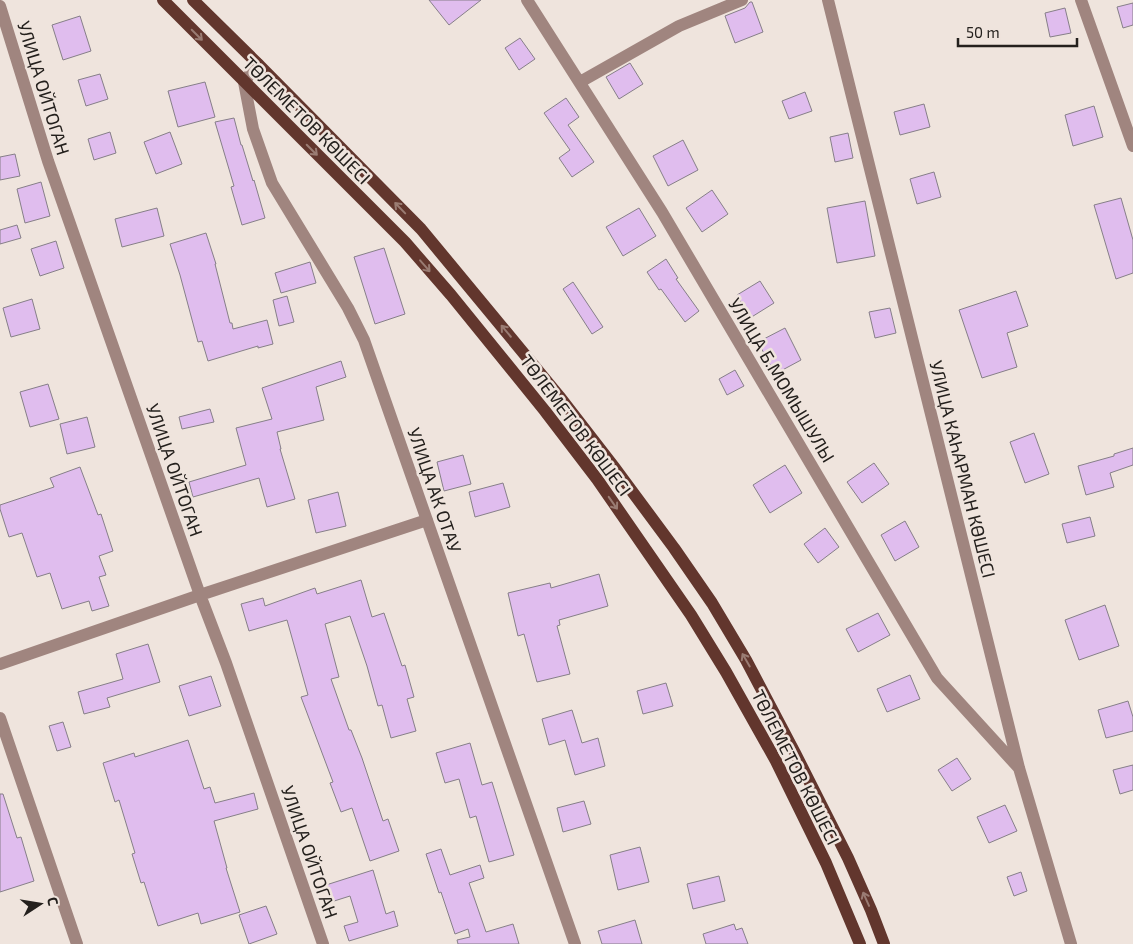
<svg xmlns="http://www.w3.org/2000/svg" width="1133" height="944" font-family="'Exo 2',sans-serif">
	<rect width="100%" height="100%" fill="#efe4dd"/>
	<path fill="#e0bdee" stroke="#867f88" d="M429 0H481L449 25Z
		M750 2H752L763 32 735 43 725 16 745 8Z
		M1133 3V25L1123 28 1117 7Z
		M1065 8 1071 33 1050 37 1045 13Z
		M80 16 91 51 63 60 52 25Z
		M520 38 535 59 519 70 505 48Z
		M630 63 643 84 619 99 606 77Z
		M100 74 108 99 86 106 78 80Z
		M205 82 215 117 178 127 168 91Z
		M805 92 812 111 789 119 782 101Z
		M566 98 579 117 568 125 594 162 572 177 559 158 570 150 544 113Z
		M924 104 930 127 900 135 894 112Z
		M1094 106 1103 137 1073 146 1065 115Z
		M234 118 241 145H242L253 181 254 180 265 218 242 225 231 187 234 186 215 122Z
		M110 132 116 153 94 160 88 139Z
		M170 132 182 164 156 174 144 142Z
		M848 133 853 158 835 162 830 137Z
		M683 140 698 170 668 186 653 156Z
		M15 154 20 176 0 180V157Z
		M934 172 941 197 917 204 910 179Z
		M41 182 50 216 25 223 17 189Z
		M712 190 728 214 702 232 686 208Z
		M1121 198 1133 240V273L1116 279 1094 205Z
		M865 201 875 256 837 263 827 208Z
		M157 208 164 236 122 247 115 219Z
		M639 208 656 236 623 256 606 227Z
		M17 225 21 238 0 244V230Z
		M206 233 216 264H215L230 323H232L233 329 267 320 273 344 258 348V346L208 361 202 341 198 342 180 275 170 244Z
		M56 241 64 268 40 276 31 249Z
		M384 248 405 314 375 324 354 257Z
		M666 259 678 278 676 279 699 311 685 322 661 289 659 290 647 272Z
		M310 262 316 283 281 293 275 273Z
		M760 281 774 303 750 318 737 295Z
		M573 282 603 327 592 334 563 289Z
		M1016 291 1028 326 1007 333 1017 367 982 378 959 310Z
		M287 296 294 322 279 326 273 300Z
		M32 299 40 329 11 337 3 308Z
		M890 308 896 333 875 338 869 312Z
		M785 328 801 360 775 374 758 342Z
		M341 361 346 377 316 387 324 420 277 432 281 449H280L295 499 267 507 259 478 193 497 189 482 246 465 236 428 272 419 262 388Z
		M735 370 744 386 727 395 719 379Z
		M48 384 59 419 30 427 20 392Z
		M210 409 214 422 182 429 179 417Z
		M87 417 95 447 67 454 60 424Z
		M1034 433 1049 474 1025 483 1010 442Z
		M1133 448V465L1110 473 1114 487 1086 495 1078 466 1114 456V454Z
		M463 455 471 484 444 491 437 462Z
		M874 463 889 484 862 503 847 482Z
		M785 465 802 493 770 513 753 485Z
		M80 467 98 515 101 514 113 551 99 556 106 575 99 577 109 606 92 611 89 601 62 609 50 573 37 577 22 533 9 537 0 509V505L54 487 50 478Z
		M503 483 510 507 475 517 469 492Z
		M338 492 346 526 316 533 308 500Z
		M1090 517 1095 536 1067 543 1062 524Z
		M905 521 919 547 895 561 881 535Z
		M825 528 839 547 818 563 804 544Z
		M599 574 608 606 559 620 560 625 557 626 570 674 537 682 524 634 518 636 508 593 550 583 551 588Z
		M361 580 372 617 384 613 402 666 405 665 414 697 407 699 416 731 391 738 382 705 378 706 367 666 350 616 325 624 339 677 331 679 349 730H351L362 758 383 821 388 819 399 851 370 861 352 808 341 812 330 783 333 782 301 697 308 695 287 620 249 631 241 604 263 598 265 606 315 588 317 594Z
		M1105 605 1119 646 1079 660 1065 620Z
		M878 613 890 635 858 652 846 629Z
		M148 644 160 682 107 698 110 707 84 714 78 692 123 679 116 654Z
		M910 675 920 699 887 712 877 689Z
		M211 676 221 706 189 716 179 686Z
		M666 683 673 706 643 714 637 691Z
		M1128 701 1133 717V731L1106 738 1098 710Z
		M572 710 582 743 598 738 605 766 575 775 565 740 549 745 542 719Z
		M63 722 71 747 57 751 49 726Z
		M188 740 204 789 210 787 215 803 254 793 258 809 214 821 227 868H226L240 912 201 924 198 913 158 926 144 882 141 883 132 854 135 853 119 800 115 802 103 763 134 753 135 757Z
		M470 743 482 785 492 782 514 855 489 862 476 816 470 818 459 779 445 783 436 753Z
		M957 758 971 779 952 791 938 770Z
		M1133 765V790L1120 794 1113 770Z
		M0 794H3L17 838 21 837 34 881 0 892Z
		M584 801 591 824 563 832 557 808Z
		M1005 805 1017 831 989 843 977 817Z
		M640 847 649 882 618 890 610 855Z
		M441 849 450 875 480 865 484 878 469 883 486 932 513 924 519 944H458L457 940 470 937 468 929 455 934 441 892 439 893 426 854Z
		M373 870 386 914 394 911 398 926 349 941 344 926 358 922 350 896 331 902 326 885Z
		M1021 872 1027 891 1014 896 1007 877Z
		M719 876 725 901 693 909 687 884Z
		M266 906 277 934 249 944 239 915Z
		M635 920 642 944H602L598 931Z
		M734 924 736 930 742 928 748 944H706L703 934Z"/>
	<g fill="none" stroke-linecap="round" stroke-linejoin="round">
		<path stroke="#a0857f" stroke-width="12" d="M527 0 662 212 937 678 1018 767
			M828 0 1019 768 1071 944
			M1081 0 1133 146
			M0 6 48 161 200 595 226 663 323 944
			M258 64 244 82 253 129 272 183 348 308 364 340 575 944
			M580 82 679 26 742 0
			M0 664 200 595 427 520
			M0 718 77 944"/>
		<path stroke="#62362d" stroke-width="12" d="M163 0 405 242 451 295 545 411 597 479 691 615 726 672 776 761 826 863 860 944
			M193 0 258 64 421 229 559 396 614 467 674 548 712 603 746 660 795 753 848 858 871 910 884 944"/>
	</g>
	<defs><path id="oneway-shaft" d="M-6 0H5M1.5-3L5.5 0L1.5 3" fill="none" stroke-width="1.6" stroke-linecap="round" stroke-linejoin="round" transform="scale(1.25)"/></defs>
	<g stroke="#9a7c73">
		<use href="#oneway-shaft" transform="translate(197 35) rotate(45)"/>
		<use href="#oneway-shaft" transform="translate(312 150) rotate(45)"/>
		<use href="#oneway-shaft" transform="translate(400 208) rotate(-134)"/>
		<use href="#oneway-shaft" transform="translate(425 266) rotate(49)"/>
		<use href="#oneway-shaft" transform="translate(506 331) rotate(-130)"/>
		<use href="#oneway-shaft" transform="translate(613 503) rotate(55)"/>
		<use href="#oneway-shaft" transform="translate(746 660) rotate(-120)"/>
		<use href="#oneway-shaft" transform="translate(866 899) rotate(-114)"/>
	</g>
	<g text-anchor="middle" dominant-baseline="central" stroke-width="5" stroke-linejoin="round" paint-order="stroke">
		<g font-size="18" fill="#24201d" stroke="#efe4dd">
			<text transform="translate(44 88) rotate(73)">УЛИЦА ОЙТОГАН</text>
			<text transform="translate(307 120) rotate(45)">ТӨЛЕМЕТОВ КӨШЕСІ</text>
			<text transform="translate(782 380) rotate(59)">УЛИЦА Б.МОМЫШУЛЫ</text>
			<text transform="translate(576 425) rotate(53)">ТӨЛЕМЕТОВ КӨШЕСІ</text>
			<text transform="translate(963 469) rotate(76)">УЛИЦА КАҺАРМАН КӨШЕСІ</text>
			<text transform="translate(175 470) rotate(71)">УЛИЦА ОЙТОГАН</text>
			<text transform="translate(435 490) rotate(71)">УЛИЦА АК ОТАУ</text>
			<text transform="translate(796 767) rotate(63)">ТӨЛЕМЕТОВ КӨШЕСІ</text>
			<text transform="translate(310 852) rotate(71)">УЛИЦА ОЙТОГАН</text>
		</g>
	</g>
	<g transform="translate(40 904) rotate(78)" stroke="#efe4dd" stroke-width="4" paint-order="stroke">
	<path d="M0-4L9 19L0 12L-9 19Z" fill="#24201d"/>
	<text y="-8" font-size="14" font-weight="bold" text-anchor="middle" fill="#24201d">С</text>
	</g>
	<path d="M958 38v8h119v-8" fill="none" stroke="#24201d" stroke-width="2.5"/>
	<text x="966" y="38" font-size="15" fill="#24201d" stroke="#efe4dd" stroke-width="4" paint-order="stroke">50 m</text>
</svg>
